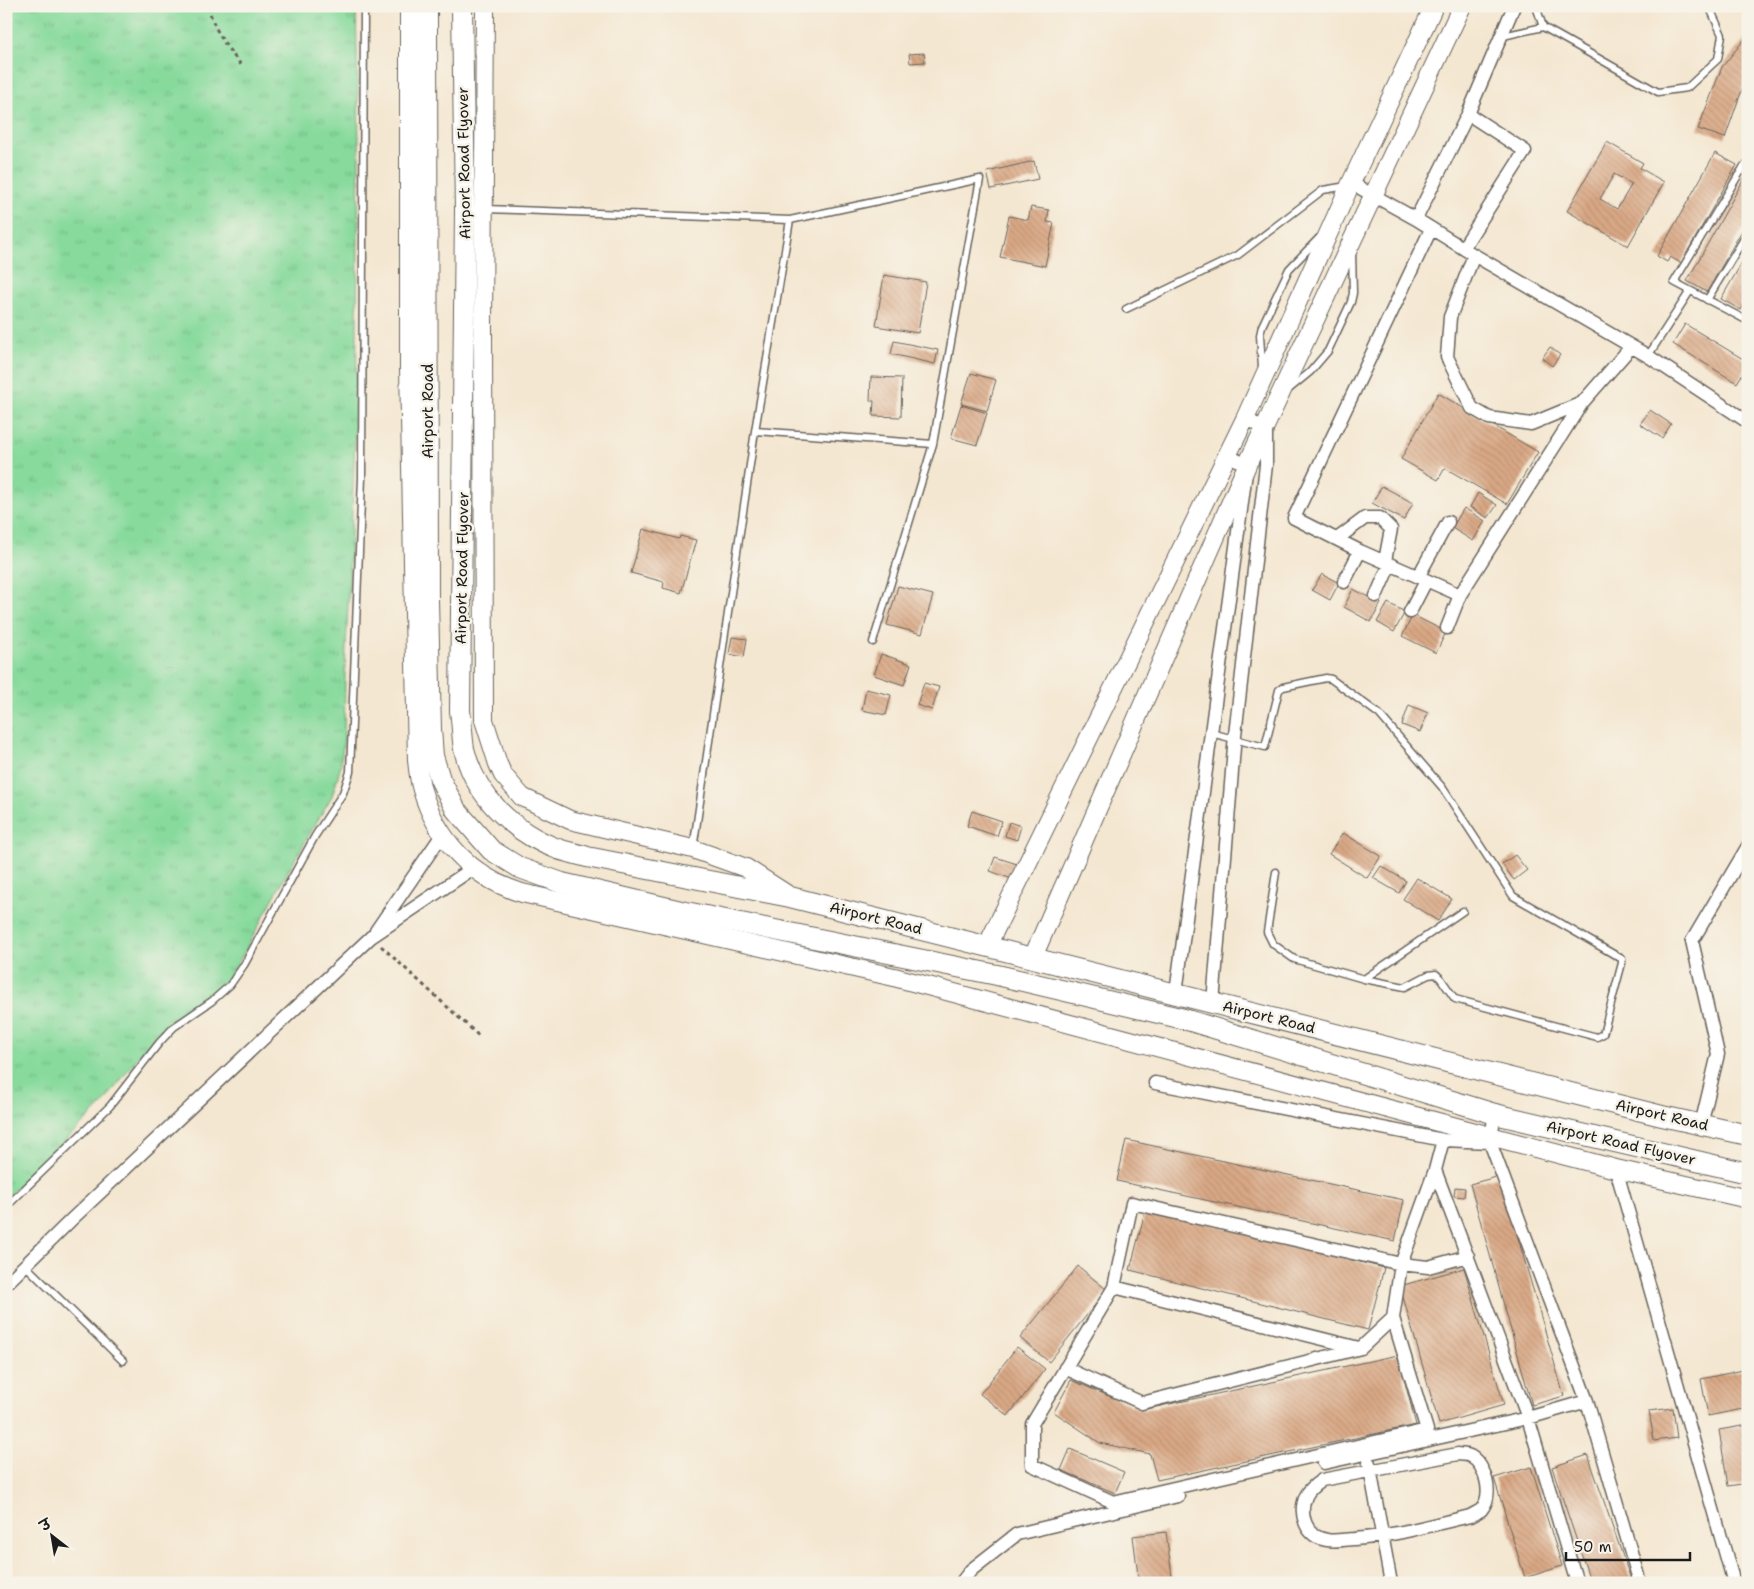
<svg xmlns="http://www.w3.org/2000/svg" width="1754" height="1589" font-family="'Shantell Sans','Playpen Sans Deva',sans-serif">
	<defs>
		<pattern id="grass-tufts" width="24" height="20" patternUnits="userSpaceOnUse" patternTransform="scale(1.25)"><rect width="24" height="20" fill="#87da9c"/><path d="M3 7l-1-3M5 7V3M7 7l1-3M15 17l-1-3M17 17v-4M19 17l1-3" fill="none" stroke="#74ba86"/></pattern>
		<pattern id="building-back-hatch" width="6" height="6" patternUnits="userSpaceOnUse" patternTransform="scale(1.25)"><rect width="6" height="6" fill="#d9a885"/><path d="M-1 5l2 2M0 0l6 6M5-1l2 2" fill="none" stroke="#ba9072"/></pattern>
	</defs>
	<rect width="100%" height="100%" fill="#f7f3e8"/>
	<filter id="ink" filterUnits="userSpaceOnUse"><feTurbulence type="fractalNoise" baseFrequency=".02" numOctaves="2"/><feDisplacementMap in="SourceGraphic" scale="10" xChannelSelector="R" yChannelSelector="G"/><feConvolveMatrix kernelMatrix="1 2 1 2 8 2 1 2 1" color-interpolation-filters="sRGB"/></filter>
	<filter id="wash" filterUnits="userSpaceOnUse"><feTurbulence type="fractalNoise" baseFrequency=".0096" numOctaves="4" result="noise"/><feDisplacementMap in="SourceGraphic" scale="20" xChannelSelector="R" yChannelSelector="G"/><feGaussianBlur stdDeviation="1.12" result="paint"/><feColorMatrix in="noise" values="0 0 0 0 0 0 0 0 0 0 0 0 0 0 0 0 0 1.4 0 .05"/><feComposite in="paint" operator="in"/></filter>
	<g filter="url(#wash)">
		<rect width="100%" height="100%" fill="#f4e7d1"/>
		<path fill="url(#grass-tufts)" stroke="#527b5c" d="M6 6H356L359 146 356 417 345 672 344 739 340 769 332 796 291 866 241 958 227 979 210 996 167 1025 141 1053 102 1105 6 1198Z"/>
		<g id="blocks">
			<path fill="url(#building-back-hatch)" fill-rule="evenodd" d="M1086 6H1104V11L1086 8Z
				M1748 35V79L1744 84 1725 138 1698 129 1722 67Z
				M924 53 925 62 910 63 909 54Z
				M1607 142 1643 163 1640 168 1664 182 1628 246 1567 211ZM1614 174 1632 184 1617 209 1600 199Z
				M1715 153 1737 165 1681 263 1670 257 1667 262 1657 256Z
				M1034 161 1038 179 991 189 987 172Z
				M1746 175 1748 176V220L1707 292 1687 281Z
				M1031 207 1049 210 1047 222 1054 223 1045 266 1000 257 1009 216 1028 220Z
				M1748 252V298L1741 310 1721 299Z
				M884 275 926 282 918 333 876 326Z
				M1685 324 1748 362V365L1737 383 1673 344Z
				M894 341 938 350 935 364 891 354Z
				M1550 347 1560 355 1552 366 1542 358Z
				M971 373 996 380 987 411 961 404Z
				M871 377 902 378 901 417 873 416 874 401H870Z
				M1438 393 1538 452 1507 504 1445 468 1438 480 1401 459Z
				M961 405 987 413 977 445 951 438Z
				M1650 410 1671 424 1662 438 1640 424Z
				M1382 486 1413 503 1404 520 1372 503Z
				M1478 493 1497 505 1488 518 1470 507Z
				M1464 508 1485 521 1473 541 1452 528Z
				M643 529 679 539 680 536 696 540 681 593 663 588 664 582 631 573Z
				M1322 574 1339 583 1330 600 1312 590Z
				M898 586 933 595 922 634 887 625Z
				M1353 589 1381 603 1371 622 1344 607Z
				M1388 603 1405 612 1394 632 1377 622Z
				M1413 615 1446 632 1436 653 1402 636Z
				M732 637 747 639 744 657 729 654Z
				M881 654 911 664 904 685 874 675Z
				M924 683 939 687 932 710 917 705Z
				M866 689 891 695 886 715 862 710Z
				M1409 705 1428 713 1420 732 1402 725Z
				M972 811 1002 821 997 836 967 826Z
				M1009 822 1021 826 1017 840 1005 836Z
				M1343 833 1381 856 1367 878 1329 854Z
				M1515 855 1527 870 1514 880 1502 864Z
				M995 857 1017 864 1012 879 990 871Z
				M1381 866 1406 881 1399 893 1373 878Z
				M1417 878 1452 899 1438 921 1403 899Z
				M1126 1140 1404 1200 1395 1241 1117 1181Z
				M1500 1176 1564 1396 1532 1405 1470 1184Z
				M1455 1187 1465 1188 1464 1197 1454 1196Z
				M1146 1208 1384 1268 1368 1330 1130 1270Z
				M1078 1266 1107 1290 1049 1362 1020 1338Z
				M1464 1268 1504 1405 1439 1424 1400 1286Z
				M1017 1347 1045 1369 1008 1416 980 1394Z
				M1398 1355 1416 1425 1157 1480 1150 1454 1100 1443 1054 1412 1071 1380 1142 1410Z
				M1748 1369V1408L1708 1416 1701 1379Z
				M1673 1408 1677 1438 1654 1441 1649 1411Z
				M1748 1425V1483L1728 1486 1719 1430Z
				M1070 1449 1124 1472 1115 1493 1061 1470Z
				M1588 1455 1632 1583H1591L1552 1467Z
				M1531 1467 1562 1566 1525 1578 1494 1478Z
				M1166 1532 1173 1583H1139L1133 1536Z"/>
		</g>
	</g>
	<g filter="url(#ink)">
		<use href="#blocks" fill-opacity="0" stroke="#68635b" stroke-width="1"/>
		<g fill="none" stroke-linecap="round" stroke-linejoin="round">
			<defs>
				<path id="lane" d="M1536 6 1543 27 1658 92 1687 88 1718 59 1722 35 1709 6
					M1503 36 1543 27
					M1744 166 1674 282 1748 321
					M485 209 790 220 980 179 933 444 873 642
					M1707 300 1748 232
					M1126 309 1238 255 1323 190 1347 186
					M1648 356 1690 291
					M1262 367 1260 335 1262 326 1289 269 1319 238
					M1288 390 1310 372 1328 351 1351 302 1353 293 1352 252
					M755 431 933 444
					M1211 733 1265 747 1279 690 1283 687 1326 678 1331 679 1379 714 1442 787 1513 896 1622 959V963L1603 1034 1597 1037 1455 999 1441 979 1436 974 1428 975 1405 987 1364 979 1294 959 1273 944 1267 932 1276 872
					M693 849 755 431 790 220
					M1364 979 1463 911
					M6 1207 110 1106 159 1043 174 1027 212 1001 230 985 244 965 315 836 343 793 350 772 362 478 364 6
					M25 1265 123 1361"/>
				<path id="street" d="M1351 183 1416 219 1474 255 1648 356 1748 422
					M1416 219 1468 114 1514 6
					M1431 229 1294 518 1360 551 1460 595
					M1463 248 1525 151 1468 114
					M1474 255 1450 317 1447 357 1472 408 1489 418 1531 424 1582 403 1631 347
					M1337 539 1365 518H1380L1391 529 1385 561
					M1418 577 1448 522
					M1344 582 1360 551
					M1376 596 1390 564
					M1410 612 1426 581
					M1447 628 1460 595 1582 403
					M376 931 442 835
					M1176 993 1247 465 1227 455
					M1213 1003 1235 735 1266 465V428L1245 419
					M1155 1083 1443 1140 1490 1142
					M1495 1114 1490 1142 1587 1401 1640 1583
					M1701 1125 1718 1054 1692 941 1748 846
					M1443 1140 1435 1170 1401 1264 1393 1318 1427 1430 1113 1502 1032 1465V1424L1114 1287 1132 1203 1401 1264 1428 1267 1468 1256
					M1616 1169 1734 1583
					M1435 1170 1528 1418 1577 1583
					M6 1284 71 1220 371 937 472 869
					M1114 1287 1359 1348
					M1065 1368 1142 1403 1361 1348 1393 1318
					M1458 1454C1462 1455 1466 1454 1470 1456 1486 1465 1494 1495 1481 1510 1478 1512 1473 1514 1470 1516 1432 1525 1394 1536 1354 1539 1346 1539 1336 1542 1327 1540 1306 1537 1298 1514 1306 1496 1309 1489 1316 1484 1322 1480Z
					M1324 1463 1528 1418 1587 1401
					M1369 1463 1391 1583
					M961 1583 971 1570 1017 1534 1178 1496"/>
				<path id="secondary" d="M409 6V368L417 760C418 770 419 780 422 790 437 840 472 878 522 893L894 977 1490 1136 1616 1169 1748 1199
					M485 6 483 329 484 720 498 764 503 775 522 797 570 820 693 849 746 868 788 895
					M987 946 1245 419 1351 183 1434 6
					M1033 957 1247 465 1462 6"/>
				<path id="primary" d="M427 6 428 600 431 729 433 756 440 779 456 810 491 850 520 868 562 883 681 911 997 975 1184 1019 1495 1114 1748 1173
					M462 6 465 210 460 711C462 723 462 737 464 749 475 796 514 833 558 849 567 852 578 854 587 857L790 897 1662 1116 1748 1135"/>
			</defs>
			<use href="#lane" stroke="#68635b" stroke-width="9"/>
			<use href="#street" stroke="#68635b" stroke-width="15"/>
			<use href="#secondary" stroke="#68635b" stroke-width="20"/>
			<use href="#primary" stroke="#68635b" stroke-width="22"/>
			<path stroke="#68635b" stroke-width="3" stroke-dasharray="4 4" stroke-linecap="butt" d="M208 6C214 30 226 47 242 66
				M381 946 479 1036"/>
			<use href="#lane" stroke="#fff" stroke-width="6"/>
			<use href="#street" stroke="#fff" stroke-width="12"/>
			<use href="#secondary" stroke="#fff" stroke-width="18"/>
			<use href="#primary" stroke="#fff" stroke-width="20"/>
		</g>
	</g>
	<g text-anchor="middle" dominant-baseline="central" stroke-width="5" stroke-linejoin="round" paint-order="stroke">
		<g font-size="15" fill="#1c1c1c" stroke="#f7f3e8">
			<text transform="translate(464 163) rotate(-91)">Airport Road Flyover</text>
			<text transform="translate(428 411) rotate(-90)">Airport Road</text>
			<text transform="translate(462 568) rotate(-89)">Airport Road Flyover</text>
			<text transform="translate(876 918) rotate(14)">Airport Road</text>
			<text transform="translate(1269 1017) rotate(14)">Airport Road</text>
			<text transform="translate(1662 1115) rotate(13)">Airport Road</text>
			<text transform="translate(1621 1143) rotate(13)">Airport Road Flyover</text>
		</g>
	</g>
	<rect width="1754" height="1589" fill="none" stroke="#f7f3e8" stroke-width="25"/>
	<g transform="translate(52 1536) rotate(329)" stroke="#f7f3e8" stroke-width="4" paint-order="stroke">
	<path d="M0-4L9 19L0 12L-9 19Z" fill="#1c1c1c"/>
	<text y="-8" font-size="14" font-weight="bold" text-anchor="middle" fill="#1c1c1c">उ</text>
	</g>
	<path d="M1566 1552v8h124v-8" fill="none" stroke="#1c1c1c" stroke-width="2.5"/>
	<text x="1574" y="1552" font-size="15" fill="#1c1c1c" stroke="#f7f3e8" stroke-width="4" paint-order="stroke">50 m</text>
</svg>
